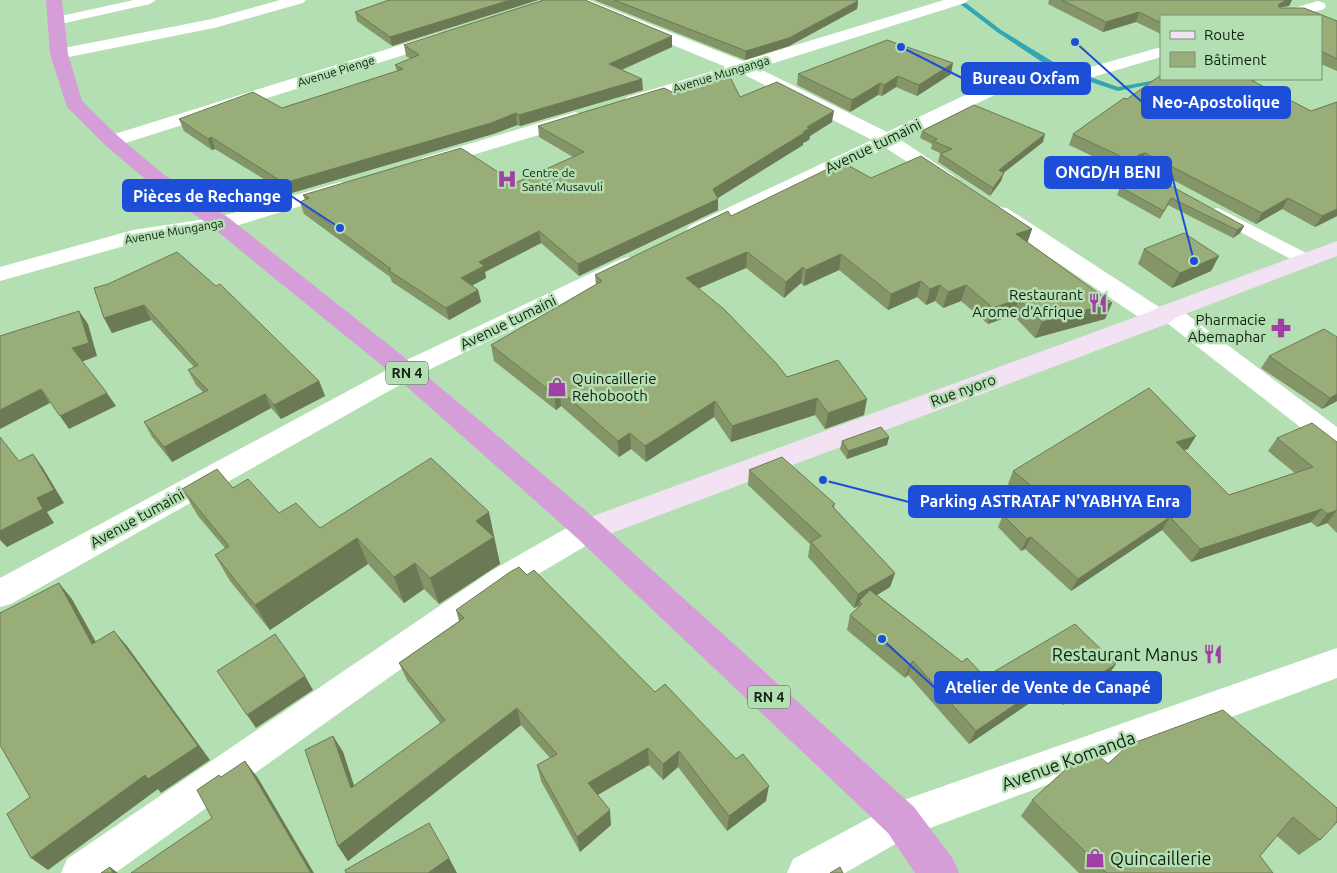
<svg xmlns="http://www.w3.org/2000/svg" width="1337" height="873" font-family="Ubuntu,sans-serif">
	<rect width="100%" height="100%" fill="#b3dfb3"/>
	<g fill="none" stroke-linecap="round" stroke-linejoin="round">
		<path fill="#32a6b2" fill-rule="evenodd" d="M955 0H962L1001 30 1060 66 1118 87 1162 79H1176L1118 91 1054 70 997 32Z"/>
		<path fill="#fff" fill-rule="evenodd" d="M134 0H156L150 4 56 25 50 21 52 18Z
			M1218 208 1312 256 1315 260 1312 264 1306 265 1300 264 1212 217 1210 213 1212 209Z"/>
		<path fill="#fff" fill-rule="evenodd" d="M280 0H306L303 3 214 28 59 59 53 58 50 54 53 50 59 49 212 19Z
			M567 0H589L743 61 944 0H968L965 3 758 68 887 132 1022 68 1028 67 1034 68 1037 72 1034 76 901 140 953 175 956 179 953 183 946 185 939 183 886 148 705 236 697 238 689 236 686 231 689 226 872 140 741 73 639 105 633 106 627 105 624 101 627 97 726 67 570 3Z
			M1318 1 1324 3 1326 6 1324 9 1300 16H1275L1277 13Z
			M439 33 445 34 447 38 445 42 119 145 112 147 105 145 102 141 105 137Z
			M1161 47V57L1093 77 1087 76 1084 72 1087 68Z
			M575 112 582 114 584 118 582 122 429 168 422 166 419 162 422 158Z
			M340 182 347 184 350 188 347 192 229 228 135 243 0 281V267L133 230 219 217Z
			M999 207 1007 208 1159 307 1168 304 1177 307 1337 427V451L1327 448 1167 323 1158 326 1149 324 991 218 988 213 991 208Z
			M629 257 637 259 640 264 637 269 414 377 11 604 0 607V578L396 365 621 259Z
			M588 518 599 522 603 530 599 538 513 589 115 873H61L67 859 491 571 577 522Z
			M1337 648V678L911 835 845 873H787L793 859 901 801Z"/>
		<path fill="#f3e2f3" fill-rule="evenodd" d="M1337 241V256L1177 317 1167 324 599 538 588 542 577 538 573 530 577 522 1149 312 1159 307Z"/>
		<path fill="#d69ed8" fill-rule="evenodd" d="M46 0H62L68 54 82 101 119 137 163 174 229 218 414 365 599 522 914 807 953 859 959 873H915L888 833 577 538 396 377 213 228 149 182 105 145 67 107 50 54Z"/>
	</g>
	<path fill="#849568" d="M389 0H538L392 46 357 21 355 12Z
		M594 0H856L858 1 857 9 789 46 745 60Z
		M1049 0H1292L1289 6 1281 7V8H1304L1337 21V71L1321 64V16H1161V34L1136 22 1103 32 1048 4Z
		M404 45 672 47 622 70 643 90 520 126 517 125 493 134 288 194 215 149 212 150 184 131 179 119 282 108 397 71 395 65 411 59 406 56Z
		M798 74H951L917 96 896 87 882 96 878 95 850 112 797 85Z
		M1161 79H1259L1253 81 1311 111 1337 102V216L1315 227 1282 209 1256 224 1141 163 1139 164 1146 168 1142 177 1244 226 1240 233 1233 238 1168 205 1160 219 1117 195 1120 187 1139 178 1069 145 1073 134Z
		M676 94 740 97 832 122 810 136 809 140 803 143V145L718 198V210L579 276 541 243 485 272 486 278 472 285 478 290 481 302 449 320 392 282 390 277 304 214 300 202 305 200 303 195 515 183 573 157 539 137 538 126Z
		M922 131 1043 142 1003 173 1001 181 990 196 938 162 940 154H942L931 149 932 144 920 138Z
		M871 178 1032 229 1027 242 1112 303 1105 319 1035 338 1013 315 988 324 961 301 943 308 935 301 926 305 917 297 888 310 839 270 804 286 801 283 784 298 746 268 698 289 787 377 864 415 825 429 815 415 731 442 714 417 646 462 631 449 619 457 561 406 556 410 494 361 491 345 596 285 595 275 731 216Z
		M1144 249 1219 256 1211 271 1172 288 1138 264Z
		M108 284 319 381 325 396 281 419 271 408 172 462 152 437 144 422 203 392 196 385 188 370 194 367 151 320 112 333 104 318Z
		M1337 337V401L1322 409 1261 368 1269 356Z
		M889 437 887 445 847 459 840 449 842 441Z
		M1277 438 1337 442V533L1327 523 1317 527 1311 522 1191 562 1162 530 1071 591 1025 549 1021 551 998 527 1003 515 1029 502 1008 484 1013 471 1188 449 1184 450 1229 495 1295 473 1268 451Z
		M749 470 835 504 834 508 895 573 890 587 877 595 962 662 985 677 1116 664 1106 678 1063 705 1049 690 969 744 908 675 905 678 847 630 850 615 857 609 858 606 854 608 808 557 810 544 748 485Z
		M233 488 279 513 320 528 495 539H494L500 564 439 604 424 589 404 603 368 564 270 630 230 581 215 555 225 548 198 516 182 489Z
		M456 610 655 692 766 801 727 831 678 767 663 780 649 765 597 795 611 825 580 852 541 781 537 765 550 758 521 725 348 861 338 846 333 736 343 752 354 786 441 724 407 680 399 663 459 621Z
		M1223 710 1320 840 1299 855 1277 836 1260 856 1273 873H1079L1021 816 1032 800Z"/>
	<path fill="#6b7955" d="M510 0H538L392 46 390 37Z
		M1279 0H1292L1289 6 1281 7 1280 10 1273 15Z
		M858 1 857 9 789 46 745 60 746 51Z
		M1139 12 1136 22 1103 32 1106 22Z
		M672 36V47L609 75V64Z
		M953 63 951 74 917 96 919 85Z
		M898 76 896 87 882 96 884 85Z
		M642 79 643 90 520 126 519 115Z
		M1241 79H1259L1237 85Z
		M880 83 878 95 850 112 852 100Z
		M834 111 832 122 810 136 809 140 803 143V145L713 201V189L803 132 807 127Z
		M516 113 517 125 493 134 288 194 284 183Z
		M1045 134 1043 142 997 178 999 170Z
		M211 137 215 149 212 150 208 139Z
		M1145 153 1141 163 1137 164 1134 163 1138 155Z
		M1004 173 1001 181 990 196 993 188Z
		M1288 198 1282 209 1256 224 1262 213Z
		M718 199V210L579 276 578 264Z
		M1337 209V216L1315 227 1322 216Z
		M1244 226 1240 233 1233 238 1237 230Z
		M1032 229 1027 244 1016 234Z
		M539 231 541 243 485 272 486 278 464 290 461 278 479 262Z
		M747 252 746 268 685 294 686 278Z
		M841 254 839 270 804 286 806 270Z
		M1219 256 1211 271 1172 288 1180 273Z
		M803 267 801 283 784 298 786 282Z
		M921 281 917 297 888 310 891 294Z
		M940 285 935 301 926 305 930 289Z
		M966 285 961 301 943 308 948 292Z
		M478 290 481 302 449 320 446 308Z
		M1019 299 1013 315 988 324 993 308Z
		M1112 303 1105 319 1035 338 1042 322Z
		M144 305 151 320 112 333 104 318Z
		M79 311 88 324 97 356 81 362 72 348Z
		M319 381 325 396 281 419 274 405Z
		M41 389 50 403 0 429V410Z
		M560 390 561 406 556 410 554 394Z
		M107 393 116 406 69 429 60 416Z
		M265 394 271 408 172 462 164 447Z
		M1337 394V401L1322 409 1330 398Z
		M817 398 815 415 731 442 732 426Z
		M867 399 864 415 825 429 828 413Z
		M715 401 714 417 646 462 645 446Z
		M630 433 631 449 619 457 618 441Z
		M1196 436 1188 449 1168 455 1176 442Z
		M889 437 887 445 847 459 848 451Z
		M33 454 43 468 64 503 47 512 54 523 7 547 0 540V531L37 498Z
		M1322 509 1311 522 1191 562 1200 549Z
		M1337 510 1327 523 1317 527 1327 514Z
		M489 512 500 564 439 604 430 578 476 521Z
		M1170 517 1162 530 1071 591 1078 579Z
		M1031 537 1025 549 1021 551 1027 539Z
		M357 538 368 564 270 630 255 605Z
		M415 563 424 589 404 603 394 577Z
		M895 573 890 587 862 604 859 601 858 606 854 608 858 594Z
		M59 583 72 599 106 660 92 644Z
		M114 631 127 646 210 760 161 793 158 789 48 870 31 858 145 775Z
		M913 661 908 675 905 678 910 665Z
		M1116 664 1106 678 1063 705 1072 692Z
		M305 676 313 690 256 728 247 715Z
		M1057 676 1049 690 969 744 976 731Z
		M517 708 521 725 348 861 338 846Z
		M333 736 343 752 360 804 351 788Z
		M648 748 649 765 591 799 588 783Z
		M679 751 678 767 663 780V764Z
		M245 761 258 778 314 873H311Z
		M769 786 766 801 727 831 729 816Z
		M610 810 611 825 580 852 577 837Z
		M449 858 457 873H428Z
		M110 867 118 873H113Z"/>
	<path fill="#99ad79" stroke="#6b7955" d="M389 0H510L390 37 355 12Z
		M544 0H585L672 36 609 64 642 79 519 115 516 113 491 123 284 183 211 137 208 139 179 119 253 92 282 108 403 69 395 65 419 55 404 45Z
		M614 0H856L858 1 789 38 746 51Z
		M1062 0H1283L1285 1 1278 5 1280 8H1304L1337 21V59L1321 51V16H1161V23L1139 12 1106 22Z
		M887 40 953 63 919 85 898 76 884 85 880 83 852 100 798 74Z
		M727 71 740 97 777 82 834 111 807 127 810 128 803 132 804 133 713 189 718 199 578 264 539 231 479 262 484 266 461 278 478 290 446 308 388 270 391 269 300 202 309 198 303 195 461 148 515 183 584 152 538 126 664 88 676 94Z
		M1161 75V79H1249L1311 111 1337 102V209L1322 216 1288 198 1262 213 1145 153 1138 155 1135 160 1146 168 1073 134 1124 98 1127 99Z
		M974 105 1045 134 999 170 1004 173 993 188 940 154 952 149 933 141 937 139 922 131Z
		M921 156 1032 229 1016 234 1112 303 1042 322 1019 299 993 308 966 285 948 292 940 285 930 289 921 281 891 294 841 254 806 270 803 267 786 282 747 252 686 278 725 310 776 363 787 377 838 360 867 399 828 413 817 398 732 426 715 401 645 446 630 433 618 441 560 390 554 394 491 345 602 281 595 275 728 211 731 216 842 162 871 178Z
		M1149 174 1244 226 1237 230 1171 198 1164 211 1120 187Z
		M1184 233 1219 256 1180 273 1144 249Z
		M177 252 216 286 220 284 319 381 274 405 265 394 164 447 144 422 208 390 188 370 198 365 144 305 104 318 94 288 108 284Z
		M79 311 89 343 72 348 107 393 60 416 41 389 0 410V336Z
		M1324 329 1337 337V394L1330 398 1269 356Z
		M1149 388 1196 436 1176 442 1229 495 1313 467 1277 438 1312 423 1337 442V510L1327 514 1322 509 1200 549 1170 517 1078 579 1031 537 1027 539 1003 515 1043 495 1013 471Z
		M881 427 889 437 848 451 842 441Z
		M0 437 19 461 33 454 54 490 37 498 43 509 0 531Z
		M782 457 835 504 832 506 895 573 858 594 811 542 821 536 749 470Z
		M431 458 489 512 476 521 494 537 430 578 415 563 394 577 357 538 255 605 215 555 229 546 182 489 217 469 233 488 248 479 279 513 296 503 320 528Z
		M519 567 527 575 534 570 655 692 665 684 736 759 743 754 769 786 729 816 679 751 663 764 648 748 588 783 610 810 577 837 537 765 557 754 517 708 338 846 305 750 333 736 351 788 445 720 399 663 464 618 456 610 510 572Z
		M59 583 92 644 114 631 198 746 148 779 145 775 31 858 7 814 30 797 0 745V613Z
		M870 590 962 662 967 658 985 677 1075 624 1116 664 1072 692 1057 676 976 731 913 661 910 665 850 615 862 604 859 601Z
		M275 634 305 676 247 715 217 671Z
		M1223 710 1337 808V822L1320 840 1293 817 1260 856 1273 873H1107L1032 800 1067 768 1099 756 1108 764 1128 745Z
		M245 761 311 873H131L212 818 197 790 219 775 221 777Z
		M429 823 449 858 428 873H346L345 870Z
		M110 867 113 873H101Z
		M840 867 843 873H830Z"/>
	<defs>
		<symbol id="hospital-bare" viewBox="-9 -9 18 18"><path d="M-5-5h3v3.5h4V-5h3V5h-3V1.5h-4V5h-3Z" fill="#a03fa6" stroke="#b3dfb3" stroke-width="2.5" paint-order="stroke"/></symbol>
		<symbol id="restaurant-bare" viewBox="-9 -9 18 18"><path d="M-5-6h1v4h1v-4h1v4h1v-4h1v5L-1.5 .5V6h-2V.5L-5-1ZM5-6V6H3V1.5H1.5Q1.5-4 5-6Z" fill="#a03fa6" stroke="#b3dfb3" stroke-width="2.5" paint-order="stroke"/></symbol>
		<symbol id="pharmacy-bare" viewBox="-9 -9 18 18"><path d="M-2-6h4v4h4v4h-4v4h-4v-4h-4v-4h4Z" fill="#a03fa6" stroke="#b3dfb3" stroke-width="2.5" paint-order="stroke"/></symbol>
		<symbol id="shop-bare" viewBox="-9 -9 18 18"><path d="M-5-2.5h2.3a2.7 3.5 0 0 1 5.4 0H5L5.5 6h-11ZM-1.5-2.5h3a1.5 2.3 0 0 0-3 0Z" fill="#a03fa6" stroke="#b3dfb3" stroke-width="2.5" paint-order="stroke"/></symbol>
	</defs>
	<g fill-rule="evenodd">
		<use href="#hospital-bare" x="493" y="165" width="28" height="28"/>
		<use href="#restaurant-bare" x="1084" y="289" width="28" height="28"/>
		<use href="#pharmacy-bare" x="1267" y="314" width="28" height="28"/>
		<use href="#shop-bare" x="543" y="373" width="28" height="28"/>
		<use href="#restaurant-bare" x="1199" y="640" width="28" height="28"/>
		<use href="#shop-bare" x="1081" y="844" width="28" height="28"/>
	</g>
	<g text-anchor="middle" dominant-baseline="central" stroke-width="5" stroke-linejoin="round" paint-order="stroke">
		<g font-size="12" fill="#112212" stroke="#b3dfb3">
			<text transform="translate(336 71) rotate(-17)">Avenue Pienge</text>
			<text transform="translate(721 74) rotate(-17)">Avenue Munganga</text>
			<text transform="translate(174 231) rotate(-10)">Avenue Munganga</text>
		</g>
		<g font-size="12" fill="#112212" stroke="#b3dfb3" text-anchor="start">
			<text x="522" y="172">Centre de<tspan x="522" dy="14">Santé Musavuli</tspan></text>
		</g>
		<g fill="#b3dfb3" stroke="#425b42" stroke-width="1">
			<rect x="386" y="361.5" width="42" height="23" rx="4"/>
			<rect x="748" y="685.5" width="42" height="23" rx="4"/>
		</g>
		<g font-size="14" font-weight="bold" fill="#112212">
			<text x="407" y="373">RN 4</text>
			<text x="769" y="697">RN 4</text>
		</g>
		<g font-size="15" fill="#112212" stroke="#b3dfb3">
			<text transform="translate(873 146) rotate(-26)">Avenue tumaini</text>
			<text transform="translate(508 322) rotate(-26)">Avenue tumaini</text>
			<text transform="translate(963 390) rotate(-20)">Rue nyoro</text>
			<text transform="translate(137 518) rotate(-29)">Avenue tumaini</text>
		</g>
		<g font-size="15" fill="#112212" stroke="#b3dfb3" text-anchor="end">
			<text x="1083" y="294">Restaurant<tspan x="1083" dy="17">Arome d'Afrique</tspan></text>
			<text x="1266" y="319">Pharmacie<tspan x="1266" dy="17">Abemaphar</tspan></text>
			<text x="572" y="378" text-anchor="start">Quincaillerie<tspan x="572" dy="17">Rehobooth</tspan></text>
		</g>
		<g font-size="18" fill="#112212" stroke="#b3dfb3" text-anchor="end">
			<text x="1198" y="654">Restaurant Manus</text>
			<text x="1110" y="858" text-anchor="start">Quincaillerie</text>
		</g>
		<g font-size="18" fill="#112212" stroke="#b3dfb3">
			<text transform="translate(1068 760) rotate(-20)">Avenue Komanda</text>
		</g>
	</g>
	<path fill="none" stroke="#1d4ed8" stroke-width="2" d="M901 47L962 78M1075 42L1142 102M1194 261L1171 172M340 228L291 196M823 480L909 502M882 639L935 688"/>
	<g fill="#1d4ed8" stroke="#b3dfb3" stroke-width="2">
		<circle cx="901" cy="47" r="5"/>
		<circle cx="1075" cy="42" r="5"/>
		<circle cx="1194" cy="261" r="5"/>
		<circle cx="340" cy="228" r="5"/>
		<circle cx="823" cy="480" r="5"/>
		<circle cx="882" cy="639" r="5"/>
	</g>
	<g fill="#1d4ed8" stroke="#1d4ed8" stroke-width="2">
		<rect x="962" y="63" width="128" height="31" rx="5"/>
		<rect x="1142" y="87" width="148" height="31" rx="5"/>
		<rect x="1045" y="157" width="126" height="31" rx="5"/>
		<rect x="123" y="180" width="168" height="31" rx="5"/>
		<rect x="909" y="486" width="281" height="31" rx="5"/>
		<rect x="935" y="672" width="226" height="31" rx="5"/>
	</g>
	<g font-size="16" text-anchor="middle" font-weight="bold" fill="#fff">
		<text x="1026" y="84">Bureau Oxfam</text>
		<text x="1216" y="108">Neo-Apostolique</text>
		<text x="1108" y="178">ONGD/H BENI</text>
		<text x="207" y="202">Pièces de Rechange</text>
		<text x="1050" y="507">Parking ASTRATAF N'YABHYA Enra</text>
		<text x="1048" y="693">Atelier de Vente de Canapé</text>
	</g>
	<rect x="1160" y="15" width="162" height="65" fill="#b3dfb3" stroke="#729373"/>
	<rect x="1170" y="31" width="25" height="8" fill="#f3e2f3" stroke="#729373"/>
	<text x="1204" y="40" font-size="15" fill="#112212">Route</text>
	<rect x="1170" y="52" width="25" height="15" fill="#99ad79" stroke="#729373"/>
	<text x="1204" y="65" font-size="15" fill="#112212">Bâtiment</text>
</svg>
